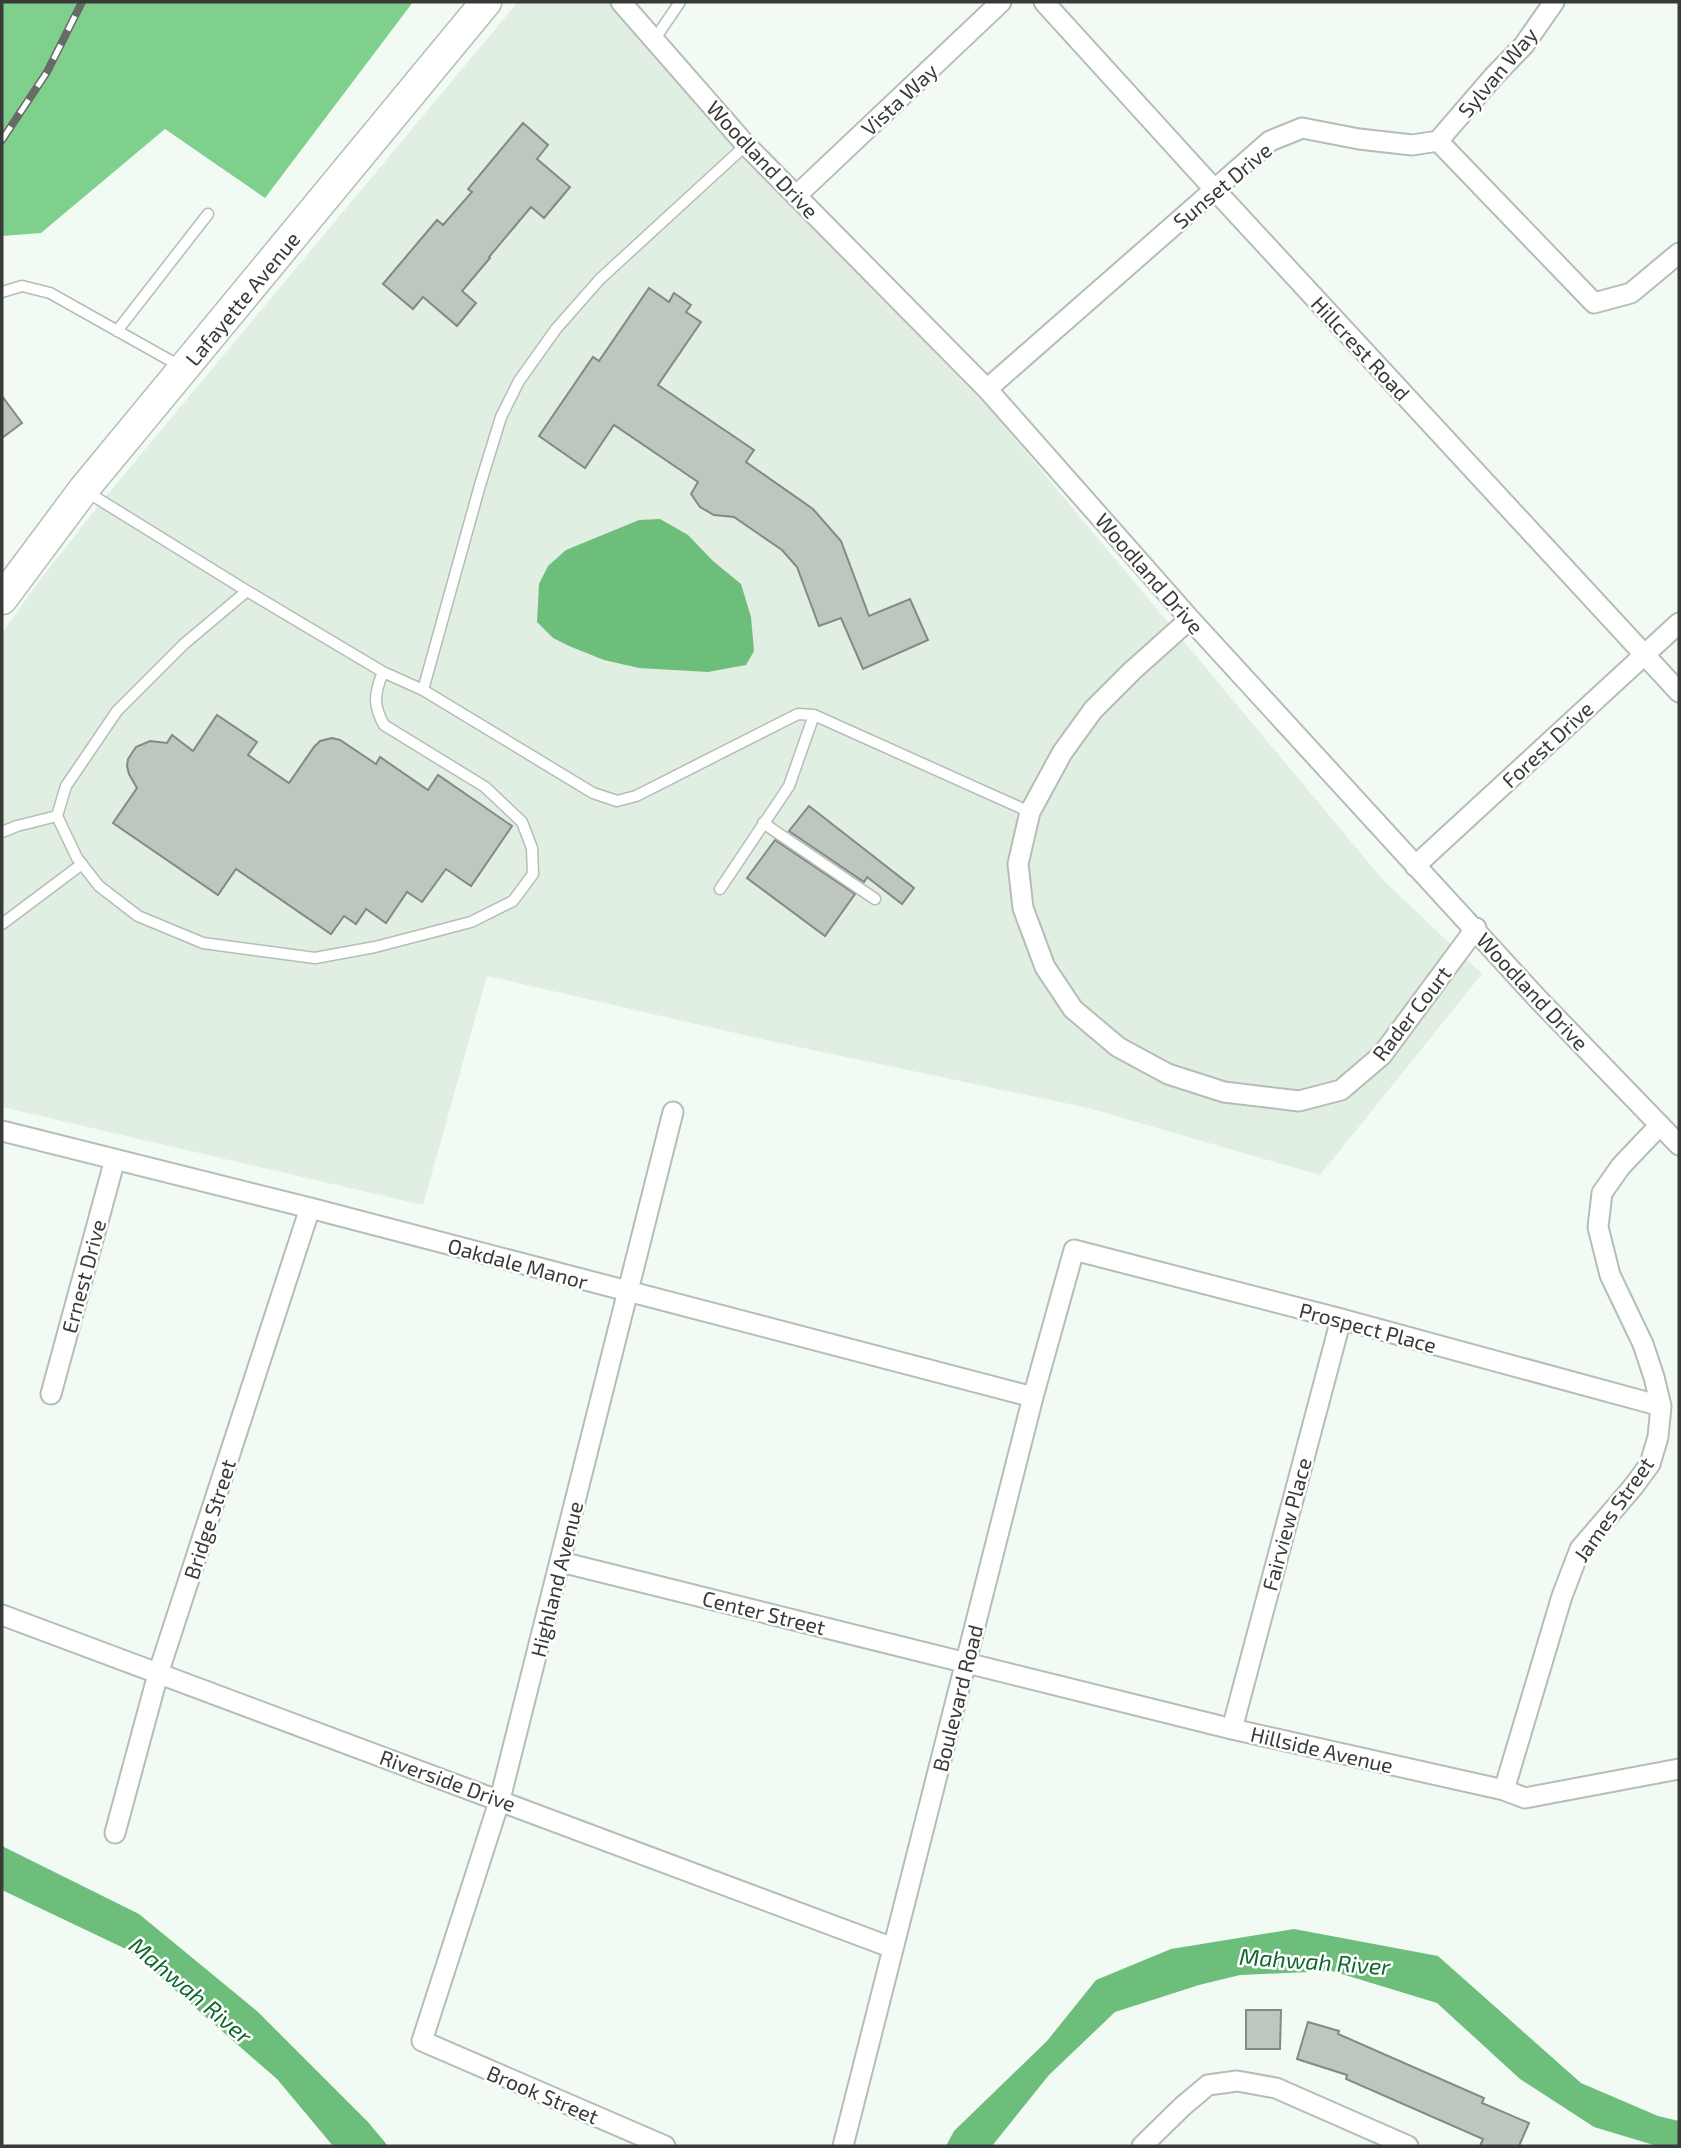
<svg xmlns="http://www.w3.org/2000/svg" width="1681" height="2148" font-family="'Exo 2',sans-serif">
	<rect width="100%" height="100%" fill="#f2fbf3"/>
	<path fill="#e1eee2" d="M518 2H610L829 216 1383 880 1482 974 1320 1175 1088 1108 770 1041 487 976 423 1205 2 1107V633L40 580 102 501Z"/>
	<path fill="#7fcf8d" d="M2 2H413L265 198 165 129 41 233 2 236Z"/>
	<path fill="#6dbd7b" d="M660 519 688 535 713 561 741 584 751 617 754 651 746 665 708 672 639 668 604 660 569 646 553 638 537 622 539 584 548 566 566 550 639 520Z
		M2 1846 139 1914 258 2012 368 2122 388 2146H333L277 2079 130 1951 2 1890Z
		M1294 1929 1438 1956 1581 2083 1658 2116 1679 2121V2146H1657L1594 2127 1520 2079 1437 2003 1332 1971 1240 1975 1199 1985 1115 2012 1049 2075 992 2146H946L954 2131 1047 2041 1096 1980 1171 1949Z"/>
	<path fill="#bec7bf" stroke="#828a83" stroke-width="2" d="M523 123 548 145 537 159 570 187 544 218 531 207 489 257 490 258 462 291 476 303 457 326 423 297 413 309 383 284 437 220 443 225 472 192 468 189Z
		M649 288 669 302 674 293 691 305 686 312 701 322 658 385 754 450 746 462 813 509 841 541 869 616 910 599 928 640 863 669 841 618 819 626 797 567 782 550 734 517 714 515 700 507 691 494 698 482 614 425 585 468 539 436 593 357 599 361Z
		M2 396 22 423 2 438Z
		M217 715 257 742 248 755 289 783 314 747 320 741 332 738 340 740 376 764 380 757 428 790 438 775 512 826 471 886 446 869 422 902 407 892 386 923 366 909 356 924 344 916 331 934 236 869 218 895 113 823 137 788 129 774 127 766 128 759 136 747 150 741 167 743 172 735 193 751Z
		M809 806 914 888 902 904 867 877 864 882 789 831Z
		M775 840 855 894 825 936 747 878Z
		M1246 2010H1281L1280 2049H1246Z
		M1308 2022 1339 2031 1338 2034 1484 2098 1482 2103 1529 2123 1519 2146H1480L1483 2139 1346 2079 1347 2075 1297 2059Z"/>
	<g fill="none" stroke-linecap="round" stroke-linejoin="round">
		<defs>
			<path id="service" d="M654 40 680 2
				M2 292 22 286 50 293 180 366
				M117 331 208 214
				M87 492 247 591 383 672 423 690 593 793 617 801 636 796 798 714 814 715 1030 812
				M423 690 480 485 501 417 519 381 556 329 600 279 746 145
				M57 816 77 858 99 886 138 916 203 943 315 958 375 947 471 922 513 901 533 874 532 848 522 822 485 787 384 725C373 705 374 694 383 672
				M763 823 875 899
				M2 832 17 826 57 816 66 786 117 711 184 644 247 591
				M720 889 789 786 814 715
				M2 924 82 864"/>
			<path id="minor" d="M621 2 746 145 987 389 1190 619 1537 998 1679 1145
				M1044 2 1215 190 1679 692
				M1438 141 1594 303 1631 293 1679 253
				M1438 141 1494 76 1524 45 1554 2
				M796 196 1001 2
				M987 389 1270 141 1302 128 1359 139 1412 145 1438 141
				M1190 619 1132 671 1093 710 1062 753 1030 812 1018 864 1023 908 1045 967 1073 1009 1118 1047 1168 1074 1224 1092 1299 1101 1341 1090 1382 1055 1476 928
				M1415 866 1679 623
				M2 1131 310 1208 1033 1397
				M51 1394 115 1159
				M561 1562 1232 1729 1504 1790 1525 1798 1679 1769
				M2 1615 893 1948
				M1232 1729 1341 1319
				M1504 1790 1562 1596 1580 1549 1633 1487 1650 1464 1658 1437 1661 1406 1654 1377 1643 1344 1610 1275 1598 1227 1602 1193 1621 1166 1660 1125
				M115 1833 158 1674 310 1208
				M665 2146 422 2041 500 1799 673 1112
				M843 2146 1033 1397 1074 1250 1341 1319 1661 1406
				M1142 2146 1183 2106 1208 2085 1237 2081 1276 2088 1408 2146"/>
			<g id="primary">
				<path id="s1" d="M2 599 84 489 486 2"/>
			</g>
		</defs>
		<use href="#service" stroke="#b5bdb6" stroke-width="13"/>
		<use href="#minor" stroke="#b5bdb6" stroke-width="23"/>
		<use href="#primary" stroke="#b5bdb6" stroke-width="33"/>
		<use href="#service" stroke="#fff" stroke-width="10"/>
		<use href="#minor" stroke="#fff" stroke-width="19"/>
		<use href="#primary" stroke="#fff" stroke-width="30"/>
		<defs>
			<path id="rail" d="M2 140 47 72 82 2"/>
		</defs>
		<use href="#rail" stroke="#666b67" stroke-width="8"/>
		<use href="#rail" stroke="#fff" stroke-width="5" stroke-dasharray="16" stroke-linecap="butt"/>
	</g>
	<g text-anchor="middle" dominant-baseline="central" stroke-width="5" stroke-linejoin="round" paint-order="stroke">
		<g font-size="21" fill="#383b38" stroke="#fff">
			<text transform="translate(1497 72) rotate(-50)">Sylvan Way</text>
			<text transform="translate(899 99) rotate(-43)">Vista Way</text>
			<text transform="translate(763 159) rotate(47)">Woodland Drive</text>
			<text transform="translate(1222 185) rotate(-40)">Sunset Drive</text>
			<text stroke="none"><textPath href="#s1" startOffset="385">Lafayette Avenue</textPath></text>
			<text transform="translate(1361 348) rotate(47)">Hillcrest Road</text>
			<text transform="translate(1150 573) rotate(49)">Woodland Drive</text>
			<text transform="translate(1547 744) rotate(-43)">Forest Drive</text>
			<text transform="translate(1533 991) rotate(47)">Woodland Drive</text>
			<text transform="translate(1411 1013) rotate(-52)">Rader Court</text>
			<text transform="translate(518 1263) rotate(15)">Oakdale Manor</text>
			<text transform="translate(83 1276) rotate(-75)">Ernest Drive</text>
			<text transform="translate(1368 1327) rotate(15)">Prospect Place</text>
			<text transform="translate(1613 1509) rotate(-55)">James Street</text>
			<text transform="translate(209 1519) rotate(-72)">Bridge Street</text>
			<text transform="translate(1286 1524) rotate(-75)">Fairview Place</text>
			<text transform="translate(556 1579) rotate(-76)">Highland Avenue</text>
			<text transform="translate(764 1612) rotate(14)">Center Street</text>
			<text transform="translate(957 1698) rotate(-76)">Boulevard Road</text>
			<text transform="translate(1322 1749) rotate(13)">Hillside Avenue</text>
			<text transform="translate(448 1780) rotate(20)">Riverside Drive</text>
			<text transform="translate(543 2094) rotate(23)">Brook Street</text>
		</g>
		<g font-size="23" font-style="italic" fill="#0e672b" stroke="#fff">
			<text transform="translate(1315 1961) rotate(4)">Mahwah River</text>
			<text transform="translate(191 1990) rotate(40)">Mahwah River</text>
		</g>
	</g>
	<rect width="1681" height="2148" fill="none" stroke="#383b38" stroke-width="7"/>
</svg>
